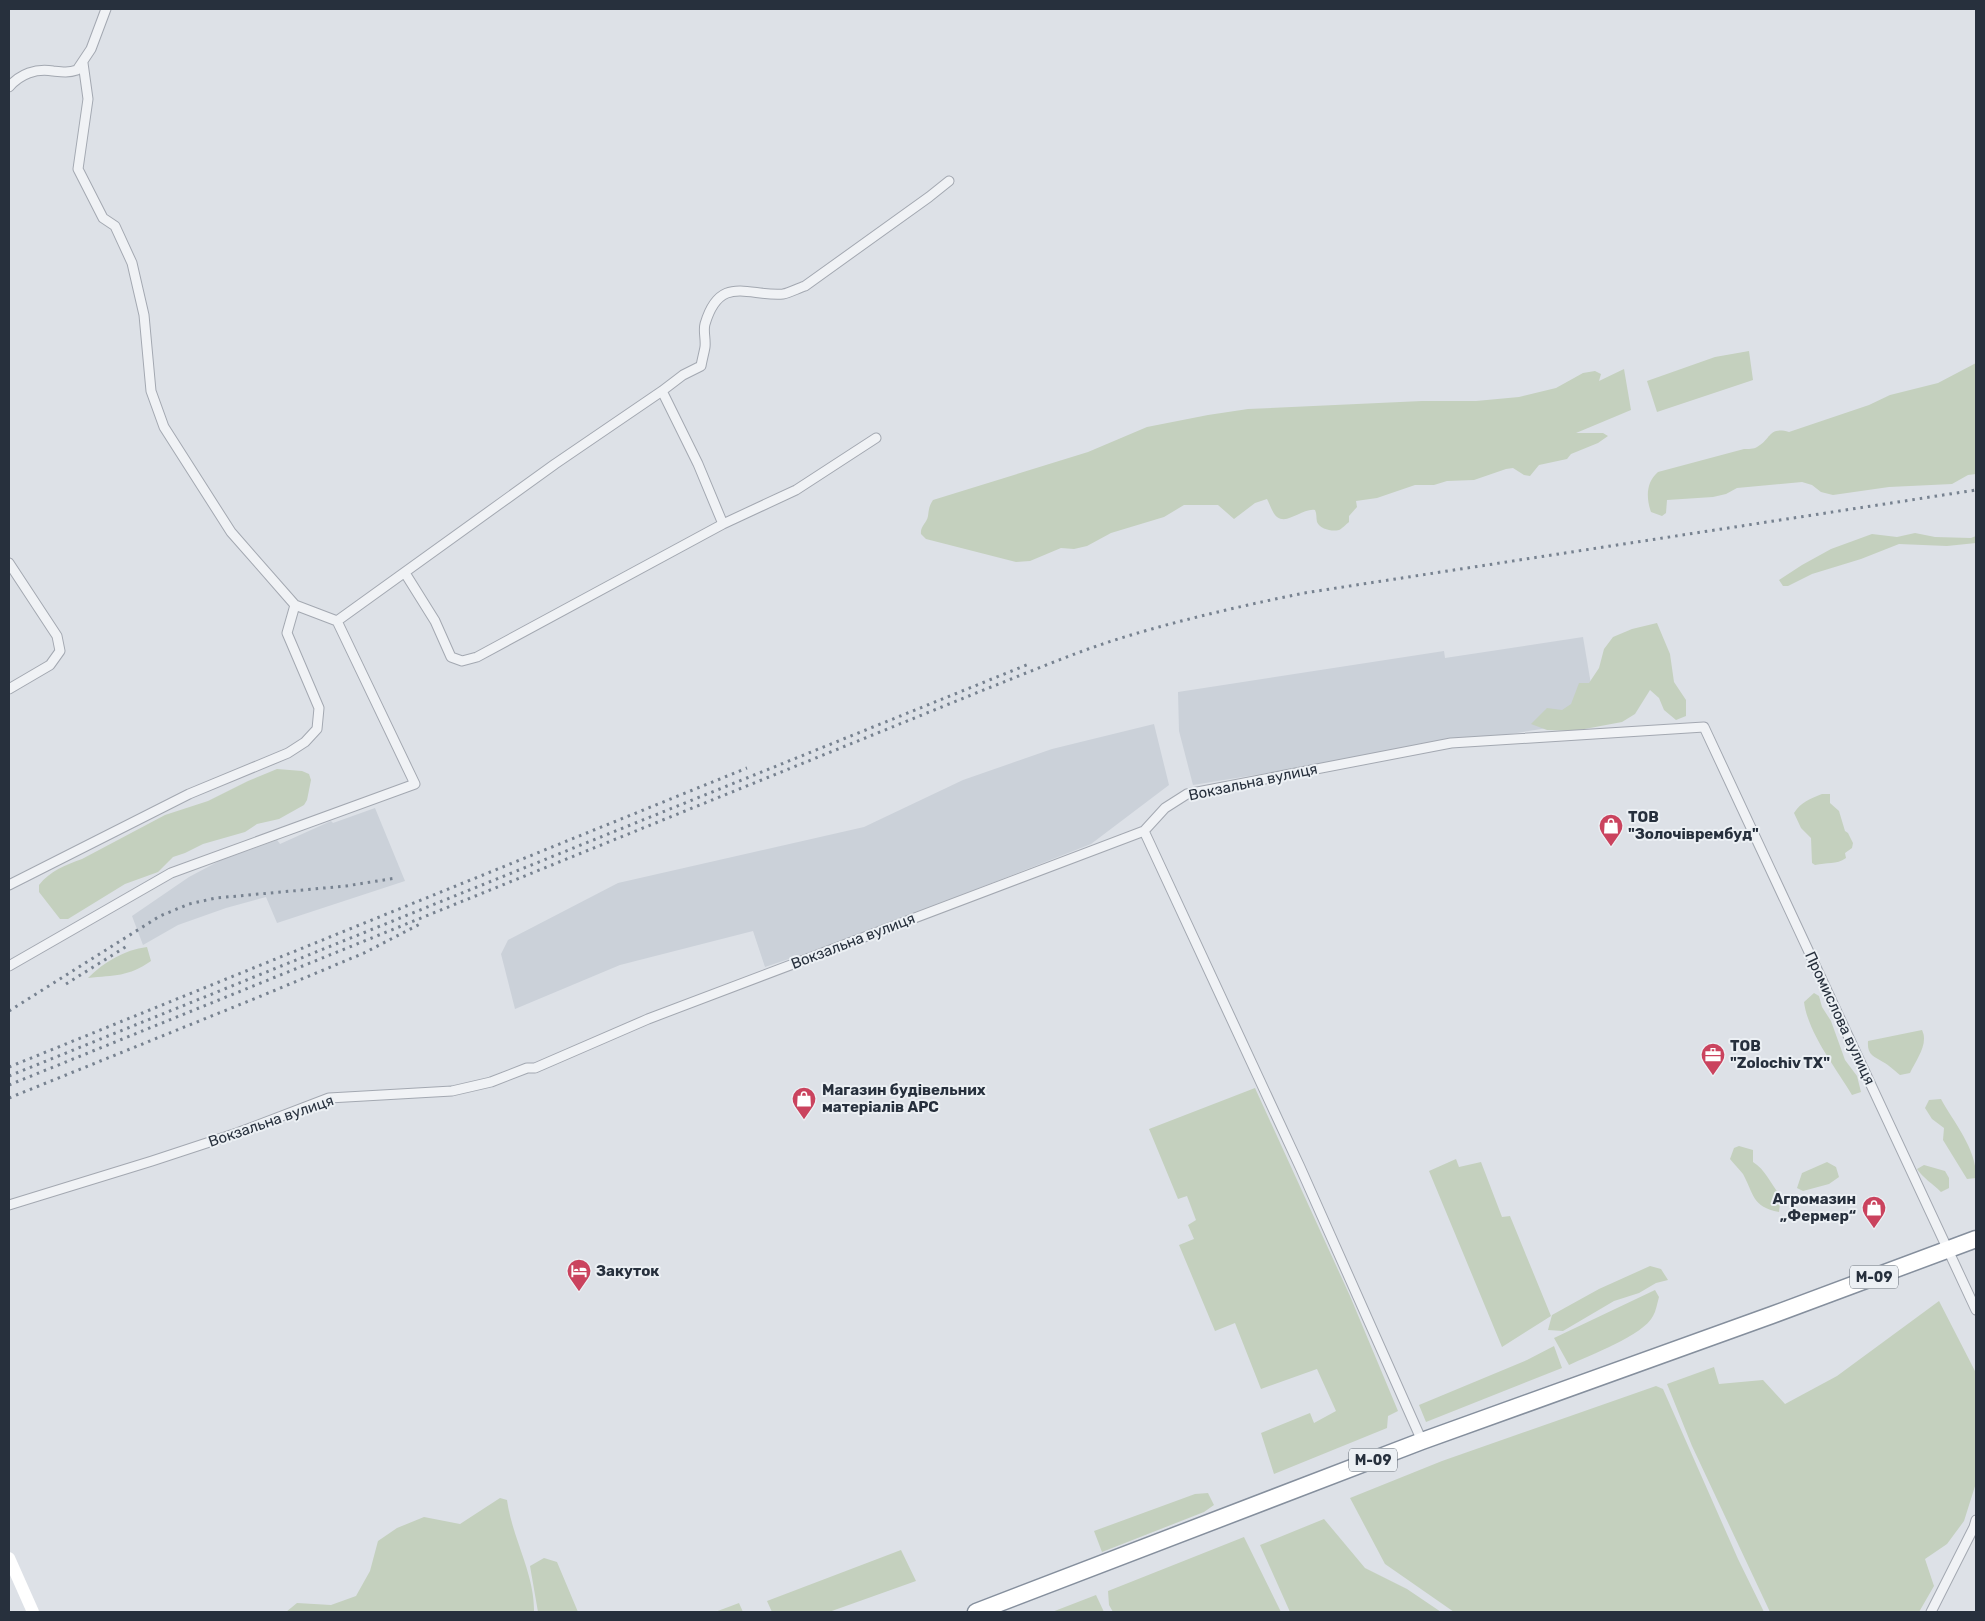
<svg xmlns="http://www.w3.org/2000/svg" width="1985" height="1621" font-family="Rubik,sans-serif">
	<rect width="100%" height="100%" fill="#dde1e7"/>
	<path fill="#cbd1d9" d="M1583 637 1597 720 1193 785 1179 731 1178 692 1444 651 1445 658Z
		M1154 724 1169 785 1091 844 863 934 765 967 753 931 620 965 515 1009 501 954 508 940 618 883 864 827 963 780 1052 749Z
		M375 808 405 881 277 923 266 897 226 908 178 925 143 945 132 916 189 877 221 860 277 840 280 844 331 821 333 823Z"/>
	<path fill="#c4d0be" d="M1749 351 1753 380 1657 412 1647 381 1715 357Z
		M1976 363V474L1968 475 1952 484 1889 487 1833 495 1821 492 1812 485 1802 482 1737 488 1726 494 1713 497 1667 500 1666 513 1662 516 1651 512C1646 498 1646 482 1658 472L1744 449C1748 449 1754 449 1757 447 1771 440 1768 426 1789 432L1869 405 1890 395 1938 383Z
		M1624 369 1631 410 1576 433H1603L1608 436 1598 443 1571 454 1567 459 1539 465 1530 476 1524 475 1513 468 1506 469 1474 480 1447 481 1434 485H1415L1377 498 1356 501 1357 507 1349 516V522C1346 524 1342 529 1339 530 1332 532 1320 529 1317 522 1316 518 1317 514 1315 510 1302 508 1288 525 1277 517 1272 513 1270 504 1267 499L1255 503 1234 519 1218 505H1184L1164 517 1111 533 1087 546 1074 549 1061 548 1030 561 1016 562 926 539 921 534C920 526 927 523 928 516 929 509 929 506 933 500L1088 452 1147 427 1208 415 1248 409 1422 401H1476L1519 397 1556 388 1583 373 1595 371 1601 374 1599 381Z
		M1915 533 1935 537 1971 538 1976 536V543L1947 546 1899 544 1861 559 1812 574 1788 586H1783L1779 580 1802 565 1831 549 1872 534 1897 537Z
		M1657 623 1670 654 1674 682 1686 700V716L1676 720 1664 710 1659 698 1650 690 1635 714 1622 722 1574 731 1547 730 1531 724 1547 708 1562 710 1571 704 1579 683H1589L1599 668 1604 649 1613 637 1632 629Z
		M277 769 302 771 309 774 311 780 307 800 304 805 279 819 257 824 245 832 203 844 185 853 173 857 158 872 125 884 68 919H60L39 892V885C50 871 65 865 82 859L165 815 208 801 248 781Z
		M1822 794H1830V803L1839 811 1845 831 1848 833 1853 843 1852 848 1845 853 1846 858C1836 865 1827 862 1815 865L1812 863 1811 838 1801 828 1794 813C1801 802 1810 799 1822 794Z
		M147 947 151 961C128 977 115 975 88 978 104 962 124 950 147 947Z
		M1814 993 1819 996 1822 1007 1831 1021 1845 1060 1857 1076 1861 1092 1852 1095C1836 1068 1808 1033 1804 1002Z
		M1922 1030C1929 1044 1916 1060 1910 1073L1900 1075C1895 1071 1889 1065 1883 1062 1873 1056 1867 1055 1868 1041Z
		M1255 1088 1350 1296 1398 1411 1388 1416 1387 1428 1274 1474 1261 1433 1310 1413 1314 1423 1336 1411 1317 1369 1261 1389 1235 1323 1215 1331 1179 1245 1194 1239 1188 1225 1196 1220 1187 1196 1178 1199 1149 1129Z
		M1941 1099C1954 1123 1977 1149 1976 1178L1967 1179 1943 1140 1944 1128 1932 1119 1925 1108 1929 1100Z
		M1739 1146 1753 1150V1162C1766 1170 1771 1185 1781 1196L1779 1212C1752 1207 1754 1194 1743 1174 1739 1169 1734 1164 1730 1159L1734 1148Z
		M1456 1159 1459 1167 1481 1162 1502 1217 1510 1216 1551 1316 1502 1347 1429 1171Z
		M1827 1162 1836 1167 1839 1177 1829 1184 1803 1191 1797 1188 1802 1173Z
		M1924 1165 1945 1171 1949 1178V1188L1941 1192C1933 1184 1923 1178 1917 1169Z
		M1650 1266 1661 1269 1668 1280 1656 1283 1639 1293 1614 1301 1563 1331 1548 1330 1552 1315 1599 1289Z
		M1655 1290 1659 1297C1657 1304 1656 1311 1653 1316 1644 1335 1588 1356 1569 1365L1554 1338Z
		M1939 1301 1976 1373V1483L1964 1521 1947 1544 1925 1559 1934 1586 1919 1612H1770L1692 1446 1667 1384 1714 1367 1719 1384 1763 1380 1785 1404 1837 1376Z
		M1554 1346 1562 1368 1426 1422 1419 1405 1527 1360Z
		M1656 1386 1663 1389 1738 1559 1764 1612H1454L1385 1564 1350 1498 1442 1461Z
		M1208 1493 1214 1505 1204 1512 1102 1552 1094 1531 1195 1494Z
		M500 1498 507 1500C512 1538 535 1574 534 1612H286L297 1603 331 1605 356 1596 370 1571 378 1541 397 1528 424 1517 460 1524Z
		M1324 1519 1365 1568 1407 1589 1441 1612H1290L1260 1545Z
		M1244 1537 1281 1612H1113L1109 1605 1108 1591Z
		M901 1550 916 1581 829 1612H772L767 1601Z
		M544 1558 557 1562 578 1612H538L530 1566Z
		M1096 1595 1104 1612H1052Z
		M739 1603 743 1612H715Z"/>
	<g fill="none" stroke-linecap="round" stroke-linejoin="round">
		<defs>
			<path id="street" d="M83 63 88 99 78 169 103 218 115 226 132 263 144 315 151 391 164 427 231 532 295 605
				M9 87C20 74 36 68 53 71 62 72 68 73 77 70L91 49 106 9
				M662 391 698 464 723 524
				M9 563 57 636 60 651 50 665 9 689
				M405 573 435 621 451 657 462 661 477 657 723 524 796 490 876 438
				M337 621 555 464 662 391 683 375 701 366C702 360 704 353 705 347 706 339 703 331 705 324 720 273 749 297 783 294 790 293 798 288 805 286L929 197 949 181
				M1144 831 1300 1167 1422 1441
				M9 885 189 794 288 753 305 742 317 729 319 708 287 633 295 605 337 621 415 784 171 873 9 966
				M9 1205 152 1161 237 1133 329 1098 452 1091 491 1082 527 1068H535L648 1019 1144 831 1165 808 1187 794 1451 743 1704 727 1976 1310
				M1931 1612 1974 1527 1976 1520"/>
			<path id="highway" d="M976 1612 1422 1441 1772 1315 1976 1239"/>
		</defs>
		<use href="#street" stroke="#a3a8b1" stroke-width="11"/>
		<use href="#highway" stroke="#858f9d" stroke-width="19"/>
		<use href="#street" stroke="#f0f2f5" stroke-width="9"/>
		<path stroke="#fff" stroke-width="12" d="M9 1558 33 1612"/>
		<use href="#highway" stroke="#fff" stroke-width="16"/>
		<path stroke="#778290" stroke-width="3" stroke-dasharray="2.5 5" stroke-linecap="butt" d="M66 984 127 946
			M9 1011 160 916 189 904 216 898 346 886 396 878
			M9 1067 747 768
			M9 1076 1029 664
			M9 1085 991 687C1037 669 1083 649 1131 635 1188 618 1246 605 1304 593L1976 490
			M9 1098 266 994 364 953 420 924"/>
	</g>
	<defs>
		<symbol id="shop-pin" viewBox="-11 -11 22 30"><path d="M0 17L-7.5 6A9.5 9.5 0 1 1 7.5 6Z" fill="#ca435e" stroke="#ecf0f4"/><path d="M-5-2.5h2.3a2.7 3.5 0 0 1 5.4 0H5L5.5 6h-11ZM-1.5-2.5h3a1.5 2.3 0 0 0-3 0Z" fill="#fff"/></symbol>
		<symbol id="office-pin" viewBox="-11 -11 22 30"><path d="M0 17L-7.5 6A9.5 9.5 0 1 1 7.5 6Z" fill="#ca435e" stroke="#ecf0f4"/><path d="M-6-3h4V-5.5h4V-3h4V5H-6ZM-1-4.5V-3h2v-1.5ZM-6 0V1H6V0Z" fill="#fff"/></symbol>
		<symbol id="hotel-pin" viewBox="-11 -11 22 30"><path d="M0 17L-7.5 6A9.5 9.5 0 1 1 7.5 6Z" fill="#ca435e" stroke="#ecf0f4"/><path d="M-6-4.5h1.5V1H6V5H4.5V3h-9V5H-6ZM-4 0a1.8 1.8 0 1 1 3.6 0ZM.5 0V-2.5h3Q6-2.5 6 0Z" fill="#fff"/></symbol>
	</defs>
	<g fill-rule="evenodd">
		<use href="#shop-pin" x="1597" y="812" width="28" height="38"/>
		<use href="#office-pin" x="1699" y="1041" width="28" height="38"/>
		<use href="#shop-pin" x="790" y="1085" width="28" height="38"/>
		<use href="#shop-pin" x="1860" y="1194" width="28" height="38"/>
		<use href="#hotel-pin" x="565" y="1257" width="28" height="38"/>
	</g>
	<g text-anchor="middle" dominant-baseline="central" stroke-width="4" stroke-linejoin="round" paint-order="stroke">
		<g fill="#ecf0f4" stroke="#626a74" stroke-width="1">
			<rect x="1850" y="1265.5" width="48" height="23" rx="4"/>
			<rect x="1349" y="1448.5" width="48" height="23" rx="4"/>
		</g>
		<g font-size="14" font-weight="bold" fill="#27303d">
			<text x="1874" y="1277">М-09</text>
			<text x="1373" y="1460">М-09</text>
		</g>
		<g font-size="15" fill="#27303d" stroke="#ecf0f4">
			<text transform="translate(1253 782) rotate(-12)">Вокзальна вулиця</text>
			<text transform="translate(853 941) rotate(-21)">Вокзальна вулиця</text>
			<text transform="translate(1840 1018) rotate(65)">Промислова вулиця</text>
			<text transform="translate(271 1121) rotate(-19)">Вокзальна вулиця</text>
		</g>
		<g font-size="15" font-weight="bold" fill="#27303d" stroke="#ecf0f4" text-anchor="start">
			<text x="1628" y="817">ТОВ<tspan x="1628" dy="17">"Золочіврембуд"</tspan></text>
			<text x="1730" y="1046">ТОВ<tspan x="1730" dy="17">"Zolochiv TX"</tspan></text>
			<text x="822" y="1090">Магазин будівельних<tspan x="822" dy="17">матеріалів APC</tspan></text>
			<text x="1856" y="1199" text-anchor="end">Агромазин<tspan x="1856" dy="17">„Фермер“</tspan></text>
			<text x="596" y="1271">Закуток</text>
		</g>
	</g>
	<rect width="1985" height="1621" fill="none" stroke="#27303d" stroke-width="20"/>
</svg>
